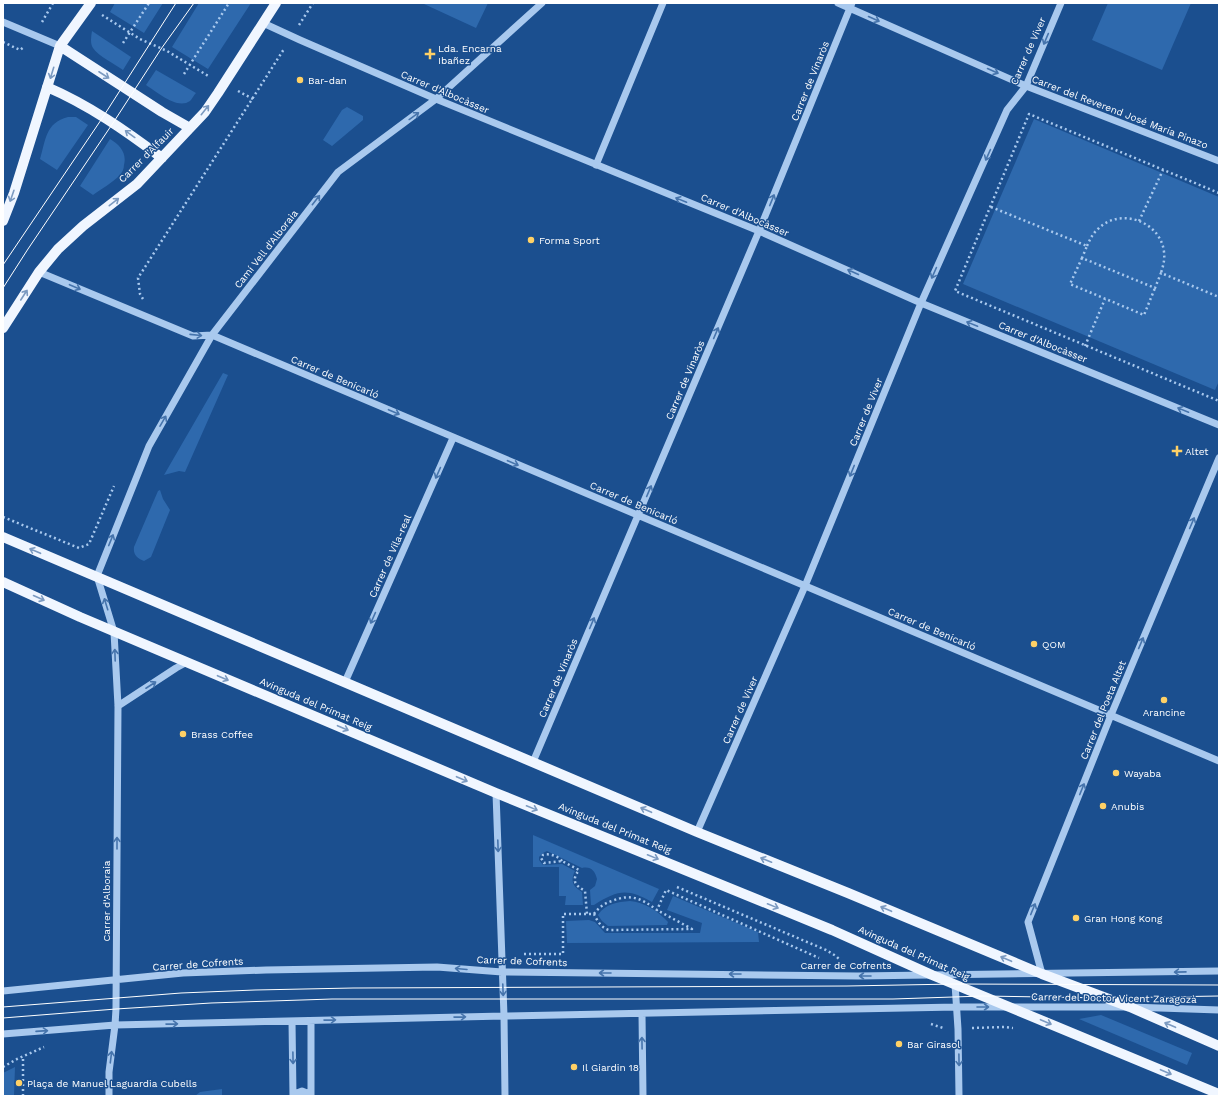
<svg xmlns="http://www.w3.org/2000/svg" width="1222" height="1099" font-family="'Work Sans',sans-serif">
	<rect width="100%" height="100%" fill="#1b4f8f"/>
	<path fill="#2e69ad" d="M115 3H163L144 33 110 12Z
		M199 3H251L208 69 172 47Z
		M424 3H488L476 28 424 4Z
		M1108 3H1191L1162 70 1092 40Z
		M92 31 131 57 123 70C115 64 98 56 93 48 90 43 91 37 92 31Z
		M156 70 196 93C194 95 192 99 190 101 177 110 157 92 146 85Z
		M347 107 363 116V120L332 146 323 140 342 110Z
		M68 117H76L88 125 57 170 40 159C46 140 45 123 68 117Z
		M1034 119 1219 197V381L1215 390 963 284Z
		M110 139C120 145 127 153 124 165 124 169 122 173 119 176 112 183 101 189 93 195L80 186Z
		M223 373 228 375 185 472 179 471 164 475Z
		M160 490 163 499 170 510 151 557 144 561C137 558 133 555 134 547L158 491Z
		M533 835 659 889 652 902C627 888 618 890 594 905H591L590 890 595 886 597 879C595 871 591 866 582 868L547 851 543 853 539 857V860L543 865 562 864 575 871C570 881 573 887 582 892L583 905H565L566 896H559V867H533Z
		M673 896 758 932 759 942 567 943 566 921 589 920 595 922 605 933H700L702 923 667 910Z
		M630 901C644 902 658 911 668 922L667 925 608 926 602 921 598 915C605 904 617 902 630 901Z
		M1101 1015 1192 1053 1187 1065 1079 1019Z
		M15 1067 14 1096H3V1073Z
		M222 1089V1096H195L200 1092Z"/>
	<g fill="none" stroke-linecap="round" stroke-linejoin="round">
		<path stroke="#a9c9ee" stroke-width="2.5" stroke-dasharray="2 3" stroke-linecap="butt" d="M102 15 140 39 167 51 210 77
			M42 22 53 3
			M299 25 313 3
			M3 42 20 50 24 47
			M123 43 149 3
			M184 74 229 3
			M238 91 253 99
			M1219 193 1029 114 955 291 1219 401
			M991 207 1087 246 1082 258 1155 288 1161 273 1219 297
			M1139 221 1163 170
			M1087 246C1090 239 1093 233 1099 228 1121 207 1161 222 1164 252 1165 260 1163 266 1161 273
			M1082 258 1070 284 1144 315 1155 288
			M143 299 140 294 138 278 284 49
			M1085 346 1105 299
			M3 517 79 548 89 544 114 486
			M562 861C558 856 549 853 543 855L541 858 544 863 562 861 579 870C571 881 575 885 585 891L587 914
			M677 887 826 950 836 956 840 960
			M594 914C597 920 601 928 609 930L692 929 657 910
			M524 954H563V914H594C599 907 605 903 612 901 631 893 642 899 657 910L666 890 819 958
			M931 1024 943 1028
			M972 1028 1004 1027 1013 1028
			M3 1067 17 1059 44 1047
			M23 1096V1056"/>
		<path stroke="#a9c9ee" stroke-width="7" d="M838 3 1026 86 1219 161
			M3 22 60 46
			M263 23 300 40 436 99 759 231 921 303 1219 425
			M596 165 663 3
			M39 272 193 336 212 335 1219 761
			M345 682 453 438
			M118 706 176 668 187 662
			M533 762 759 231 852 3
			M496 793 504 1016 505 1096
			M697 832 805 586 921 303 1007 110 1026 86 1061 3
			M1042 974 1028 922 1111 715 1219 458
			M955 984 958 1029 959 1096
			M3 991 183 973 266 970 437 967 502 972 858 976 1219 971
			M642 1014 643 1096
			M292 1021 293 1096
			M3 1034 115 1025 504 1016 957 1007H1130L1219 1010
			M109 1096V1072L115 1025 116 1009 118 706 114 632 97 576 149 446 212 335 338 172 436 99 542 3
			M294 1096 297 1093 302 1091 307 1093 309 1096
			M311 1096V1021"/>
		<path stroke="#f0f6ff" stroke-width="10" d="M60 46 162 112 190 128
			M47 87C89 105 126 131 162 158
			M3 221 14 193 60 46 91 3
			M3 328 39 272 58 249 83 226 137 184 205 112 218 93 276 3
			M3 537 697 832 848 893 1042 974 1130 1007 1219 1046
			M3 582 80 617 496 793 832 930 932 975 1219 1094"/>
		<path stroke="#fff" stroke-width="1" d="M3 265 103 117 176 3
			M3 288 28 249 113 123 161 49 194 3
			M3 1007 181 993 255 990 353 988 847 986 955 984 1219 985
			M3 1018 116 1009 211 1003 332 999H893L983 996 1105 998 1219 996"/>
	</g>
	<defs><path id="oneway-shaft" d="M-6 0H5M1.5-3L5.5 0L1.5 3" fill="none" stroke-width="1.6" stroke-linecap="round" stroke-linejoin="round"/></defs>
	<g stroke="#4674ac">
		<use href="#oneway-shaft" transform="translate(874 19) rotate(24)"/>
		<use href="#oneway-shaft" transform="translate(1046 39) rotate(113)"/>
		<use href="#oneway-shaft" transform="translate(993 71) rotate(24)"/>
		<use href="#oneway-shaft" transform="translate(414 116) rotate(-36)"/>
		<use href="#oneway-shaft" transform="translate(988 155) rotate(114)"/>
		<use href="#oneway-shaft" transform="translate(316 200) rotate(-52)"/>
		<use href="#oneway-shaft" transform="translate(681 200) rotate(-158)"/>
		<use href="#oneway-shaft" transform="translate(772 200) rotate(-68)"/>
		<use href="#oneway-shaft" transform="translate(853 272) rotate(-156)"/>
		<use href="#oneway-shaft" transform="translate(934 273) rotate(114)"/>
		<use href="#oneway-shaft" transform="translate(75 287) rotate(23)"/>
		<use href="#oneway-shaft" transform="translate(972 324) rotate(-158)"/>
		<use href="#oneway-shaft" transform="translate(716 333) rotate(-67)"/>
		<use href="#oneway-shaft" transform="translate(196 335) rotate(6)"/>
		<use href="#oneway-shaft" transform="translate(1183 410) rotate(-158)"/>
		<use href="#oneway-shaft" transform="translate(394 412) rotate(23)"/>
		<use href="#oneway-shaft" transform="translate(163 421) rotate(-60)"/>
		<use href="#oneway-shaft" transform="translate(513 463) rotate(23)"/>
		<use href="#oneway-shaft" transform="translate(852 471) rotate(112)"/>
		<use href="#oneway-shaft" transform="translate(438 473) rotate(114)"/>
		<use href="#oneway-shaft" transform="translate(649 491) rotate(-67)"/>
		<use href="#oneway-shaft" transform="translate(1192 523) rotate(-67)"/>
		<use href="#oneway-shaft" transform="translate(111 540) rotate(-68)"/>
		<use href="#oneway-shaft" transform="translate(106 604) rotate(-107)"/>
		<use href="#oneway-shaft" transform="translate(373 618) rotate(114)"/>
		<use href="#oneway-shaft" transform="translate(592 623) rotate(-67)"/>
		<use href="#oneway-shaft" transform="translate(1141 643) rotate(-67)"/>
		<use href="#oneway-shaft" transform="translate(115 655) rotate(-92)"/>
		<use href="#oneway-shaft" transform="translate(151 685) rotate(-33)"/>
		<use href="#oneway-shaft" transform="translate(1082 789) rotate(-68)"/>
		<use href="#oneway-shaft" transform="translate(117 843) rotate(-90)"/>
		<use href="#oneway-shaft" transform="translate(498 846) rotate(88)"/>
		<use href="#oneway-shaft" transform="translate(1033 909) rotate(-68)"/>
		<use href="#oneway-shaft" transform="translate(461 969) rotate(-175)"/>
		<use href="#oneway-shaft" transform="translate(1180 972) rotate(179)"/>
		<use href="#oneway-shaft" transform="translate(605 973) rotate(-180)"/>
		<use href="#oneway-shaft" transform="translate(735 974) rotate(-180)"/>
		<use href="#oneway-shaft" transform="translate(865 976) rotate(180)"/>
		<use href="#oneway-shaft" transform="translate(503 990) rotate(88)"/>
		<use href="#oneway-shaft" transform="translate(983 1007)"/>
		<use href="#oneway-shaft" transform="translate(460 1017) rotate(-1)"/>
		<use href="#oneway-shaft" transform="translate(330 1020) rotate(-1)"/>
		<use href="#oneway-shaft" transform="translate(172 1024) rotate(-1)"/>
		<use href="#oneway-shaft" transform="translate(42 1031) rotate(-4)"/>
		<use href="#oneway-shaft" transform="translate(642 1043) rotate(-91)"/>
		<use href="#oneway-shaft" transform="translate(111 1057) rotate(-83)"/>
		<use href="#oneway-shaft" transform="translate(293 1058) rotate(89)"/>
		<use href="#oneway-shaft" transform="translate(959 1060) rotate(89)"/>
	</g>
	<g stroke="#7b9ac1">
		<use href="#oneway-shaft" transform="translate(52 73) rotate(107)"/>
		<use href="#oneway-shaft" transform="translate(104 75) rotate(33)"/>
		<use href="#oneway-shaft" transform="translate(205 110) rotate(-51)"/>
		<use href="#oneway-shaft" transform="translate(130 134) rotate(-144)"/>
		<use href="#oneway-shaft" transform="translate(12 196) rotate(109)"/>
		<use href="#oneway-shaft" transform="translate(114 202) rotate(-38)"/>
		<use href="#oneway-shaft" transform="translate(24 295) rotate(-57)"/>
		<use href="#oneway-shaft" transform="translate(35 551) rotate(-157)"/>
		<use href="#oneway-shaft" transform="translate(39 598) rotate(24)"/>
		<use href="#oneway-shaft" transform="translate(223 678) rotate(23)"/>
		<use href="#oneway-shaft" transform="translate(343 728) rotate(23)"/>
		<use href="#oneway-shaft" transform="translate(462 779) rotate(23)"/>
		<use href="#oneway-shaft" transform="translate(532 808) rotate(22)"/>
		<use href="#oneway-shaft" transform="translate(646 810) rotate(-157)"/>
		<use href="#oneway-shaft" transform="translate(653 857) rotate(22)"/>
		<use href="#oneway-shaft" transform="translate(766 860) rotate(-158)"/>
		<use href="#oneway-shaft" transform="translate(773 906) rotate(22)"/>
		<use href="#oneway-shaft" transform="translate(886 909) rotate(-157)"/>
		<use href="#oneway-shaft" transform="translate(1006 959) rotate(-157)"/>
		<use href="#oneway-shaft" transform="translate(1046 1022) rotate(23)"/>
		<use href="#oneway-shaft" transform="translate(1170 1025) rotate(-157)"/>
		<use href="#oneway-shaft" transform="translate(1166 1072) rotate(23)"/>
	</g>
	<g fill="#ffd166" stroke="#1b4f8f" stroke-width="1.5">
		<path d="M428 48h4v4h4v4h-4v4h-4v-4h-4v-4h4z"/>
		<circle cx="300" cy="80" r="4"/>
		<circle cx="531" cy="240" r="4"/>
		<path d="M1175 445h4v4h4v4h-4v4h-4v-4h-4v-4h4z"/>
		<circle cx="1034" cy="644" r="4"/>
		<circle cx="1164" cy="700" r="4"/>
		<circle cx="183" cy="734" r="4"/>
		<circle cx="1116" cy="773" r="4"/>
		<circle cx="1103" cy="806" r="4"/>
		<circle cx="1076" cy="918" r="4"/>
		<circle cx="899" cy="1044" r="4"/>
		<circle cx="574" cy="1067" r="4"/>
		<circle cx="19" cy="1083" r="4"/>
	</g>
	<g text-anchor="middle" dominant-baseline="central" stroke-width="3" stroke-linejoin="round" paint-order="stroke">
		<g font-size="10" fill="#fff" stroke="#1b4f8f" text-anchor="start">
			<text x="438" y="48">Lda. Encarna<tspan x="438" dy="12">Ibañez</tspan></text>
			<text x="308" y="80">Bar-dan</text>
			<text x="539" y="240">Forma Sport</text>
			<text x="1185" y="451">Altet</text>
			<text x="1042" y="644">QOM</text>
			<text x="1164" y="712" text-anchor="middle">Arancine</text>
			<text x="191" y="734">Brass Coffee</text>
			<text x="1124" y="773">Wayaba</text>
			<text x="1111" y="806">Anubis</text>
			<text x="1084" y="918">Gran Hong Kong</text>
			<text x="907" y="1044">Bar Girasol</text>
			<text x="582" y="1067">Il Giardin 18</text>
			<text x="27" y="1083">Plaça de Manuel Laguardia Cubells</text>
		</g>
		<g font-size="10" fill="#fff" stroke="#1b4f8f">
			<text transform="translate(1028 51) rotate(-66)">Carrer de Viver</text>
			<text transform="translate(810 81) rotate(-68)">Carrer de Vinaròs</text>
			<text transform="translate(445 92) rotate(23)">Carrer d'Albocàsser</text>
			<text transform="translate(1120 112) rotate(21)">Carrer del Reverend José María Pinazo</text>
			<text transform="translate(146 155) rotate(-45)">Carrer d'Alfauir</text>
			<text transform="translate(745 215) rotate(23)">Carrer d'Albocàsser</text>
			<text transform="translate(266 249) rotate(-52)">Camí Vell d'Alboraia</text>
			<text transform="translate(1043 342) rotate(22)">Carrer d'Albocàsser</text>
			<text transform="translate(335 377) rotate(23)">Carrer de Benicarló</text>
			<text transform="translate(685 380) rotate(-67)">Carrer de Vinaròs</text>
			<text transform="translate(866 412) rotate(-68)">Carrer de Viver</text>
			<text transform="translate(634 503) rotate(23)">Carrer de Benicarló</text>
			<text transform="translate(390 556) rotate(-66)">Carrer de Vila-real</text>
			<text transform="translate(932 629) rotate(23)">Carrer de Benicarló</text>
			<text transform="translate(558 678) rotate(-67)">Carrer de Vinaròs</text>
			<text transform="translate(316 704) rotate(23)">Avinguda del Primat Reig</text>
			<text transform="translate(740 710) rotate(-66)">Carrer de Viver</text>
			<text transform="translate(1103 710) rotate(-68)">Carrer del Poeta Altet</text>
			<text transform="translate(615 828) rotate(22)">Avinguda del Primat Reig</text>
			<text transform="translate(106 901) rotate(-90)">Carrer d'Alboraia</text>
			<text transform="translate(914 953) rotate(24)">Avinguda del Primat Reig</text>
			<text transform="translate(522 961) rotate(2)">Carrer de Cofrents</text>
			<text transform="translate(198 964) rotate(-4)">Carrer de Cofrents</text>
			<text x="846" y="965">Carrer de Cofrents</text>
			<text transform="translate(1114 998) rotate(1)">Carrer del Doctor Vicent Zaragozà</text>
		</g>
	</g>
	<rect width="1222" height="1099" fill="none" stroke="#ffffff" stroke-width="8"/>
</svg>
